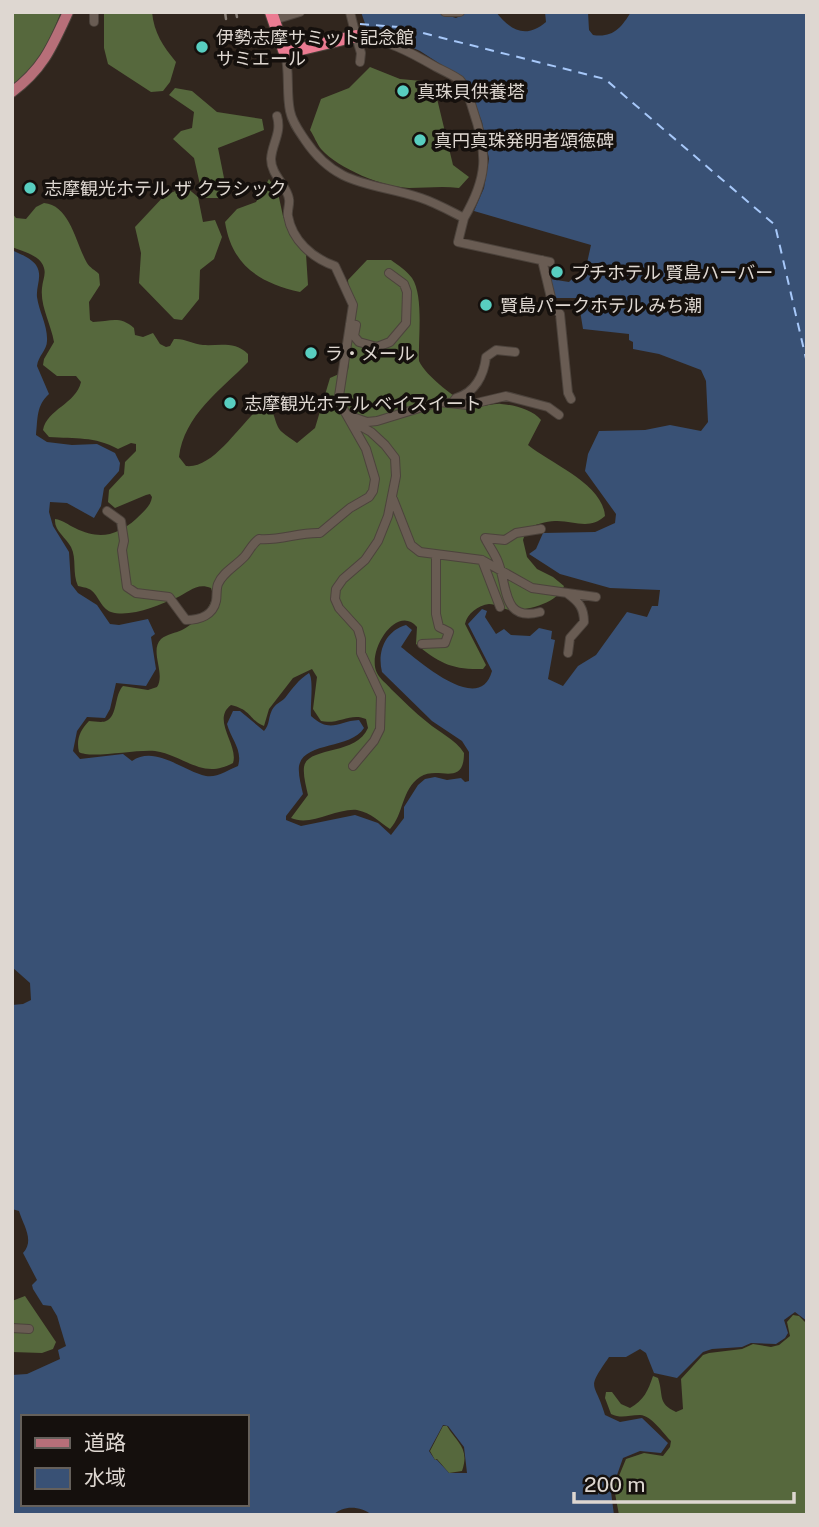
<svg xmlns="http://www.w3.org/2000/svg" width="819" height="1527" font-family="'Public Sans','Noto Sans JP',sans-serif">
	<rect width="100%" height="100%" fill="#31261e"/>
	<path fill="#56683d" d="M12 12H61C49 42 37 66 12 88Z
		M104 12H152C154 33 163 46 176 62L170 82 163 91 151 92 108 64 104 48Z
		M370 67 400 79 433 82 453 165 469 177 459 188C442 186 426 188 409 188 383 187 339 169 321 149 317 144 314 136 310 130L321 99 349 88Z
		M175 88 192 91 217 112 262 119 264 130 218 148 224 178 218 198H203L194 158 173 139 181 131 192 128 194 112 169 95Z
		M269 179 278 193 283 216 292 238 306 254 308 285 300 292C260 283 232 266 225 222L237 209 256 202Z
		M186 187 198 197 203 222 215 220 222 237 214 259 200 270 199 299 182 320 174 319 139 283 141 253 135 227 165 195Z
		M44 203C70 205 76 244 87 263 90 268 95 270 99 274L100 285 89 302 90 320 93 322C110 322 119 315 134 328L135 335 143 337 153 333 160 344 166 347 170 346 174 339C184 338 193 344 203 345 219 346 235 341 248 354V362C221 390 184 415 179 457L186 466C215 469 241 421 264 404 277 410 273 424 282 432 286 436 292 439 297 443L315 428 330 378 348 370 352 333 348 280 367 260H391C398 265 407 271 412 278 424 296 418 339 419 361 425 375 458 402 474 406 482 408 493 403 501 404 515 405 533 410 541 420L528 445C550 463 603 484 605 516 589 531 573 520 555 521 546 521 535 525 527 528L523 540 527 557 537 569 553 577 564 586C558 603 527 611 510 610 503 609 496 604 489 604 478 605 467 614 465 624L486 665 483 669C452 670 439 663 416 644L417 627C397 603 366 651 377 673 380 679 387 684 391 689 403 700 414 712 427 722 440 733 455 739 464 753 464 788 438 765 420 777 401 790 404 814 390 829 379 822 372 813 357 810 336 808 311 827 291 818L308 795C306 786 303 775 304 767 307 746 356 756 368 728L366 719C351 712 338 725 321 721L313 709 317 677 312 669 293 678 269 709 264 726C249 720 252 710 231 705 211 720 239 745 233 763 202 780 186 756 155 751 137 749 90 759 79 752 76 740 80 730 89 721 94 721 102 723 106 721 118 716 114 695 123 686L148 690 157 687C166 673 149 651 161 639 167 634 176 633 182 630 196 622 218 605 211 588 197 582 189 592 176 598 159 605 130 618 111 612 100 608 98 593 89 589 85 587 81 587 78 586 72 573 77 559 71 547 66 537 54 531 55 519 63 520 68 525 75 528 99 540 117 536 136 519 143 512 151 506 152 497L150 494 146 495 115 508 108 502 109 490 124 474 125 462 136 451V444L131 443 118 449C94 436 76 439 49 437L43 430C47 409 76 404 81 382L76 376H57L43 365 44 359 54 342C51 324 40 306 42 288 43 277 48 272 41 262 35 254 21 251 12 247V213L16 218 26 219 36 207Z
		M25 1296 56 1342 53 1349 42 1353 12 1352V1301Z
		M793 1315 799 1316 807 1324V1515H619L614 1488 626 1459 644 1453 663 1456 670 1447 671 1441C663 1433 652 1416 640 1415 628 1415 622 1419 611 1414L605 1398 606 1392H612L621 1404 630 1408C644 1400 648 1391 653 1376L658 1378C664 1396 657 1403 676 1412L683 1409 681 1379 703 1355 709 1353 742 1349 753 1344 771 1347 779 1345 790 1336 787 1322Z
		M443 1426H447C457 1443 470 1448 462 1471L449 1473 437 1459 435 1460 430 1451Z"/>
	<path fill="#395175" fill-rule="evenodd" d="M361 12H436L456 18 468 12H496C511 31 526 39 546 22L545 12H588L589 30 593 35C613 38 621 28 631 12H807V1321L795 1312 784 1320 788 1333 785 1338 776 1344 751 1343 742 1347 712 1349 703 1352 677 1378 654 1373 646 1353 640 1349 626 1357H609C585 1392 595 1380 605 1415L620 1422 642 1418 668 1443 661 1453 640 1451 623 1458 611 1492 614 1515H372C360 1506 344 1505 333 1515H12V1375L27 1374 60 1359 58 1350 66 1346 57 1316 51 1306 43 1305 33 1289 32 1285 37 1280 23 1253C35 1240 23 1225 19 1211L12 1209V1005L23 1004 31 1000 30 983 12 967V250C20 254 31 258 36 265 43 276 36 285 37 297 39 312 48 326 47 341 47 350 38 356 37 366L49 394C36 406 38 418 36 435L47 442 72 445 97 444 115 453 120 463 119 471 104 488 101 506 94 518 67 503 50 502 49 512 53 526 69 552 71 584 78 593 97 605 110 624 119 625 148 619 155 634 151 637 156 669 146 686 116 683 110 709 105 718 87 717 77 731 73 751 80 759 123 754 132 761C155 745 183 771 206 776 217 778 228 770 238 766 243 750 231 739 227 724L233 711H240L264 731C270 724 268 718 272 710 275 704 281 702 285 698 293 688 298 680 309 673 314 680 310 705 311 716 331 734 338 721 359 720L364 728C350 750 304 741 299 766 298 774 301 785 303 794L286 816V820L301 826 355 815 378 823 391 835 404 818V807L418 785 425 779 435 777 447 780 461 778 465 782 469 781V752L462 741 432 721 382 672C377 652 385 631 406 625L412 630 401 647C419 661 480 716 492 671L468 624 482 609 487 611 485 617 496 634 504 629 511 635 530 636 539 628 552 631 551 639 555 640 548 679 563 686 578 666 596 655 627 612 647 617 652 606H658L660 590 610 588 560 574 529 554 536 549 543 533 595 532 615 523 616 514 585 471 588 454 599 431 645 430 670 425 701 431 708 422 706 381 701 370 659 354 633 349V342L629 340V334L583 329 578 298H555L550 279 569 282 577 274 583 275 585 272 591 245 474 211 484 188 489 159 482 122 465 80 420 51 389 37 368 32ZM23 1417H247V1504H23ZM443 1425 448 1426 464 1447 467 1473H449L437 1460H435L429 1451Z"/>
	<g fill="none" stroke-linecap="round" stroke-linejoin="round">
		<path stroke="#a7c8f9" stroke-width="2" stroke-dasharray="9 7" stroke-linecap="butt" d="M360 24 399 27 605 79 775 225 807 363"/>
		<defs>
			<path id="minor" d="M94 12V22
				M445 12H460
				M274 20 300 12
				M356 36 361 53 360 62
				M285 53C290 72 286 92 290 111 292 122 299 131 305 140 337 188 373 182 421 198 436 203 450 211 464 218 488 177 488 154 473 110 470 101 467 87 460 80 453 75 444 71 436 67 410 52 386 39 356 36L350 12
				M464 218 458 242 550 262
				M542 260 553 306 560 314 568 393 571 399
				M350 324 356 325 354 336 359 342 377 347 390 342 406 323 407 292 404 284 389 273
				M453 402 456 398C475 393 484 375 486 357L496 350 515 352
				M347 415 367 422 377 421 439 402 468 405 506 396 548 407 559 415
				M393 499 411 545 420 552 482 560 532 588 596 597
				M107 511 121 521 124 541 122 550 127 587 136 593 169 597 186 620C200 620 213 615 216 601 217 596 216 589 218 584 223 572 236 566 245 556 250 550 252 544 259 539 280 541 299 532 320 533L350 508 369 497 373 491 375 479 366 449 341 405 339 396 353 305 335 266C312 258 292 240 288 216 287 210 290 205 289 199 287 185 271 175 271 159 272 143 282 133 277 116
				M482 560 500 607
				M568 594C579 602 584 608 584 622L570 638 568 653
				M540 612C502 622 508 587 498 562 495 554 489 546 485 538L505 540 516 533 541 529
				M422 644 445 643 449 632 439 627 436 614V556
				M353 766 374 741 380 729 381 696 361 653V639L358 629 339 608 335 599 336 589 343 579 365 560 378 541 388 516 396 476 395 458 385 445 371 432 362 427 353 426
				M12 1328 29 1329"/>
			<path id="major" d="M12 92C43 69 52 47 68 12"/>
			<path id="highway" d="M271 12 285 53 356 36"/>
		</defs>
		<use href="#minor" stroke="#4c433c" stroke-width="10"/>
		<use href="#major" stroke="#4c433c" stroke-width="12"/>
		<use href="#highway" stroke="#4c433c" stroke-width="14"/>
		<use href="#minor" stroke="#695c53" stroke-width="8"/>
		<use href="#major" stroke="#b76f79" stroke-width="10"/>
		<use href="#highway" stroke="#eb7b92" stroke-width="12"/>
		<path stroke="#877e77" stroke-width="2.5" d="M225 12 226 19
			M236 12 237 17"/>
	</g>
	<g fill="#58cec0" stroke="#15100d" stroke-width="2.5">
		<circle cx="202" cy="47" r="7"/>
		<circle cx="403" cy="91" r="7"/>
		<circle cx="420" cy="140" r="7"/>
		<circle cx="30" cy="188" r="7"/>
		<circle cx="557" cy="272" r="7"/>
		<circle cx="486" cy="305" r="7"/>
		<circle cx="311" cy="353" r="7"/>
		<circle cx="230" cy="403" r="7"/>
	</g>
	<g text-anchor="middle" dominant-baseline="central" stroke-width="7" stroke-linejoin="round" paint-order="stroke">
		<g font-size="18" fill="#ded7d1" stroke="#15100d" text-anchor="start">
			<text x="216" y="37">伊勢志摩サミット記念館<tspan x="216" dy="21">サミエール</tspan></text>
			<text x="417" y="91">真珠貝供養塔</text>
			<text x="434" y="140">真円真珠発明者頌徳碑</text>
			<text x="44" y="188">志摩観光ホテル ザ クラシック</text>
			<text x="571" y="272">プチホテル 賢島ハーバー</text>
			<text x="500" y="305">賢島パークホテル みち潮</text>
			<text x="325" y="353">ラ・メール</text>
			<text x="244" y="403">志摩観光ホテル ベイスイート</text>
		</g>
	</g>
	<rect width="819" height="1527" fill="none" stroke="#ded7d1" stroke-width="28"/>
	<rect x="21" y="1415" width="228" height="91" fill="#15100d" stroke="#65605b" stroke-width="2"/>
	<rect x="35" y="1438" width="35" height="10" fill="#b76f79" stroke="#65605b" stroke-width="2"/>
	<text x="84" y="1450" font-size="21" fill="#ded7d1">道路</text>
	<rect x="35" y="1468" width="35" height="21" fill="#395175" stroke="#65605b" stroke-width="2"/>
	<text x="84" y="1485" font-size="21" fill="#ded7d1">水域</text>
	<path d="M574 1492v10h220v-10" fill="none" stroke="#ded7d1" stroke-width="3.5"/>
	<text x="584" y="1492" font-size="21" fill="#ded7d1" stroke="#15100d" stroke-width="5" paint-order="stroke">200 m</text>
</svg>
